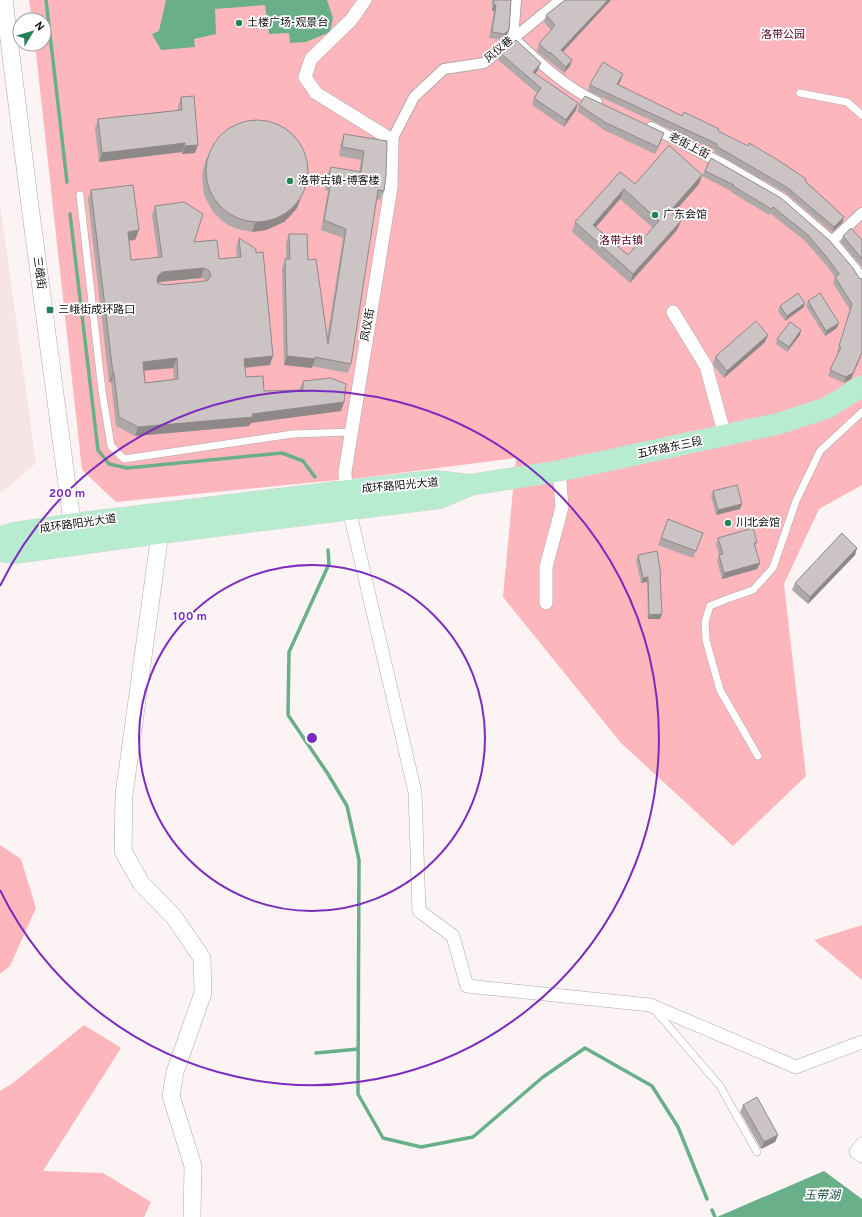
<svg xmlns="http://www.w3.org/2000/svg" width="862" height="1217" font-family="Overpass,'Noto Sans SC',sans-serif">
	<rect width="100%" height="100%" fill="#fcf3f4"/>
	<path fill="#f7e5e6" d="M0 203 36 463 3 492 0 493Z"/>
	<path fill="#fcb6bc" d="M29 0H862V485L819 509 784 584 806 776 733 846 621 743 503 597 516 458 368 477 116 502 82 470 35 44H44V20H32Z
		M0 845 21 859 36 908 10 966 0 974Z
		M862 925V980L814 940Z
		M84 1025 121 1048 43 1171 103 1173 151 1202 144 1217H0V1091L13 1083Z"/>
	<path fill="#69af8a" d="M166 0H327L333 18 330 32 306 42 290 43 289 33 269 34 265 5 215 9 216 34 194 39 195 47 161 50 152 34 159 31Z
		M824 1171 862 1199V1217H717Z"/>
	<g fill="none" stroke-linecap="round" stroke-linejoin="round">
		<path stroke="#69af8a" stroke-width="3.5" d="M46 0 67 182
			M70 214 98 450 109 464 127 468 282 453 303 461 315 477
			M328 550 329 564 289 652 288 715 328 774 347 806 359 860 358 1094 383 1138 421 1147 473 1137 543 1077 585 1048 652 1086 678 1127 707 1199
			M316 1053 358 1049
			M712 1210 715 1217"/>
		<defs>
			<path id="service" d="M800 93 847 102 862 115
				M80 195 102 391 111 446 124 459 293 434 350 432
				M758 756 720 690 706 640 705 622 710 606 727 599 753 590 773 568 796 501 820 451 862 412
				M654 1009 720 1086 757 1152"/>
			<path id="pedestrian" d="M516 0 513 38C539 62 565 87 597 102
				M651 127 727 166 783 199 832 241 856 270 862 280
				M392 140 414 97 444 69 484 63 560 0
				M832 241 862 213"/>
			<path id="minor" d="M365 0 351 20 311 59 305 77 316 93 392 140 391 187 388 206 345 472 346 491 349 509 415 792 419 911 453 936 467 986 650 1005 796 1067 862 1042
				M673 312 706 366 725 436
				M546 603V567L562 507 559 471
				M862 1144 856 1152 862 1156"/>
			<path id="tertiary" d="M4 0 30 206 74 537
				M160 533 124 795 123 851 141 883 174 917 202 958 203 993 175 1072 171 1096 193 1166 192 1217"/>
			<path id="primary" d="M0 538 14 533 73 524 370 488 434 481 470 485 559 471 777 424 827 408 862 386
				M0 551 14 553 160 533 439 498 470 485"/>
		</defs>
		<use href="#service" stroke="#b0a7a8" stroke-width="8"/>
		<use href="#pedestrian" stroke="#b0a7a8" stroke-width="12"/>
		<use href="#minor" stroke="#b0a7a8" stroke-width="14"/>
		<use href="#tertiary" stroke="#b0a7a8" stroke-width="18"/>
		<use href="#primary" stroke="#d4d3d3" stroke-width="22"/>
		<use href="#service" stroke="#fff" stroke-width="7"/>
		<use href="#pedestrian" stroke="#fff" stroke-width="10"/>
		<use href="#minor" stroke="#fff" stroke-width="13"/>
		<use href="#tertiary" stroke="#fff" stroke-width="17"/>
		<use href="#primary" stroke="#b8ecd0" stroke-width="21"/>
	</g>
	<path fill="#afa8a9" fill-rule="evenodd" d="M492 0H511L509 30 506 36 502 40 489 38 494 11H492Z
		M565 0H611L563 52 572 60 570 66 564 73 547 59V60L537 51 539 44 551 30 544 22 546 15Z
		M500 53 538 70 535 73 576 110 564 127 532 105 534 98 537 93 498 60Z
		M623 74 621 80 618 85 682 116 718 131 806 179V181L844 217 842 223 832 232 786 193 714 152 715 150 590 92 588 89 590 84Z
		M181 97 195 153 182 154V152L99 162 95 128 98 119 178 110V106Z
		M579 105 662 140 655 154 604 130 577 111Z
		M344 134 387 141 384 191 380 200 376 199 351 364 348 373 312 366V368L284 365 282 269 285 259H286V243L289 234 308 260 327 338 343 238 321 230 328 191 325 190 327 176 331 167 359 172 361 160 339 156 341 143Z
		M207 156 297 208 291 215 284 222 266 230 252 232 237 229 228 225 220 219 213 212 204 195 202 175 204 166Z
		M711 158 853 268 860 359 851 379 844 383 828 376 838 352H837L850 310 833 283 835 277 827 266 805 241 770 213 769 215 731 192V191L702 176Z
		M620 172 635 184 702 175 699 184 673 214 681 221 677 230 630 283 572 232 575 222ZM620 199 653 228 628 255 596 227Z
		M91 190 139 230 135 240H129L131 260 158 257 152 215 155 206 194 242 219 259 237 257 236 247 239 238 270 365 245 368 246 377 264 391 299 390 303 381 344 402 341 411 251 423 249 426 135 436 116 426 111 382H109L88 199ZM201 278 206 280V281L164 285 158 282H159ZM173 368 174 379 145 383 144 370Z
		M843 236 862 240V267L841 242Z
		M808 301 837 328 825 336 806 306Z
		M780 306 804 307 785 321 778 311Z
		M768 335 765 342 724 378 714 366 713 363 716 356Z
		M800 335 787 352 776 344 777 339Z
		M713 491 742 504 740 509 716 515 711 496Z
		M668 519 703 533 693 558 658 545Z
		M718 538 757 542 755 547 760 563 757 569 722 579 717 561 719 555 716 544Z
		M857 548 855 555 808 604 792 590 795 583Z
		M638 555 661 575 660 577 662 614 660 619H648L647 582 641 583 636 560Z
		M743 1105 778 1135 775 1142 761 1149 740 1112Z"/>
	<path fill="#8f8889" d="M608 0H611L559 56 561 50Z
		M494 5H496L494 11H492Z
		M509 30 506 36 502 40 504 34Z
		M572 60 570 66 564 73 566 67Z
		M541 63 538 70 531 79 533 72Z
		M623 74 621 80 615 90 617 84Z
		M578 103 576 110 564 127 566 120Z
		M185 143 182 152 99 162 102 153Z
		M198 145 195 153 182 154 185 146Z
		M702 175 699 184 667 220 670 211Z
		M308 180 297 208 291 215 284 222 266 230 252 232 255 223Z
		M624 189 620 199 590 234 593 225Z
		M844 217 842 223 832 232 834 227Z
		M681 221 677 230 630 283 633 274Z
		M139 230 135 240 125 241 128 232Z
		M204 268 201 278 159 282 154 285 158 276 162 272Z
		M805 303 804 307 785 321 787 316Z
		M839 323 837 328 825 336 826 331Z
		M801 330 800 335 787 352 789 347Z
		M768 335 765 342 724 378 727 371Z
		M862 353 851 379 844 383 846 377Z
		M273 356 270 365 240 368 244 359Z
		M287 356 315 359 312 368 284 365Z
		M177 358 173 368 140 371 143 362Z
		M113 373H114L111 382H109Z
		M344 402 341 411 251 423 249 426 135 436 138 427 252 414Z
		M742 504 740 509 716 515 718 510Z
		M857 548 855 555 808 604 810 597Z
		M760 563 757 569 722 579 724 573Z
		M648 577 647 582 641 583 643 578Z
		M662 614 660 619H648L649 615Z
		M778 1135 775 1142 761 1149 764 1142Z"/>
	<path fill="#ccc3c4" stroke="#8f8889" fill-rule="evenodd" d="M494 0H511L509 30 504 34 492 32 496 5H494Z
		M565 0H608L561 50 572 60 566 67 550 52 549 53 539 44 555 25 546 15Z
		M516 40 541 63 533 72 578 103 566 120 534 98 541 88 500 53Z
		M603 62 623 74 617 84 682 116 684 112 719 129 718 131 748 146 749 143 781 162 806 179 805 181 844 217 834 227 788 188 716 146 717 144 592 86 590 84Z
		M194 96 198 145 185 146V143L102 153 98 119 182 110 181 97Z
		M585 96 664 133 658 147 606 123 579 105Z
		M206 171a51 51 0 1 1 102 0a51 51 0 1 1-102 0Z
		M344 134 387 141 386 175 384 191 378 190 351 364 315 357V359L287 356 285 259H290L289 234H307L308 260 316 259 328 344 346 229 324 220 331 182 328 181 331 167 361 172 364 151 342 147Z
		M669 145 702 175 670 211 681 221 633 274 575 222 620 172 635 184ZM624 189 659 221 628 255 593 225Z
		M711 158 781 198 829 240 853 268 859 278 862 279V352L853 373 846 377 830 370 841 347 839 346 852 304 835 277 839 274 829 260 808 235 773 207 771 209 733 186 734 185 705 171Z
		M133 185 139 230 128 232 131 260 162 257 155 206 184 202 203 214 194 242 217 240 219 259 241 257 239 238 256 249V253L263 252 273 356 244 359 246 377 263 376 264 391 303 390V381L331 378 346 384 344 402 252 414 253 417 138 427 119 417 114 373H113L91 190ZM204 268 209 271 211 275 208 280 205 281 164 285 158 283 157 280 158 276 162 272ZM177 358 178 379 145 383 143 362Z
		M851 228 862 240V259L843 236Z
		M798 293 805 303 787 316 780 306Z
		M820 293 839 323 826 331 808 301Z
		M756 321 768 335 727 371 717 359 716 356Z
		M790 322 801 330 789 347 777 339Z
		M737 485 742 504 718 510 713 491Z
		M668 519 703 533 696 551 661 538Z
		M753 528 757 542 754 543 760 563 724 573 719 555 723 554 718 538Z
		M842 533 857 548 810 597 795 583Z
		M657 551 661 575H660L662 614 649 615 648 577 643 578 638 555Z
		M757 1097 778 1135 764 1142 743 1105Z"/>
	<g fill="none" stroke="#7b2cbf" stroke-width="2">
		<circle cx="312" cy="738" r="173"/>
		<path d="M0 586A347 347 0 1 1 0 890"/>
	</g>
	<g fill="#258158" stroke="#fff" stroke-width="1.5">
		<circle cx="239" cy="23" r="4"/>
		<circle cx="290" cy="181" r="4"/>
		<circle cx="655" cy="215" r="4"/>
		<rect x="46" y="306" width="8" height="8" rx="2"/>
		<circle cx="728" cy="523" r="4"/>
	</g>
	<g text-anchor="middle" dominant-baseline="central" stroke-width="3.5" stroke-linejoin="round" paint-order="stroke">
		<g font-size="11" fill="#0f0c0c" stroke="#fff" text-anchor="start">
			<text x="247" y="23">土楼广场-观景台</text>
			<text x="298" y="181">洛带古镇-博客楼</text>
			<text x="663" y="215">广东会馆</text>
			<text x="58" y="310">三峨街成环路口</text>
			<text x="736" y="523">川北会馆</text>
		</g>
		<g font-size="11" fill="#5b001c" stroke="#fff">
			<text x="783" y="35">洛带公园</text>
			<text x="621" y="241">洛带古镇</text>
		</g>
		<g font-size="11" fill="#0f0c0c" stroke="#fff">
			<text transform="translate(499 50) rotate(-40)">风仪巷</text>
			<text transform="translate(689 146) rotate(27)">老街上街</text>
			<text transform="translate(39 273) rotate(82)">三峨街</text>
			<text transform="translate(368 325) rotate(-80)">凤仪街</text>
			<text transform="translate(670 448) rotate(-12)">五环路东三段</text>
			<text transform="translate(400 486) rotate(-5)">成环路阳光大道</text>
			<text transform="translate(78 524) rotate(-8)">成环路阳光大道</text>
		</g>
		<g font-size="12" font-style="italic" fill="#21573d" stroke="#fff">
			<text x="822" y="1196">玉带湖</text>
		</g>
	</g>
	<circle cx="312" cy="738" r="6" fill="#7b2cbf" stroke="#fff" stroke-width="2"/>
	<g font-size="12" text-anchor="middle" font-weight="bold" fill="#7b2cbf" stroke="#fff" stroke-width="3.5" stroke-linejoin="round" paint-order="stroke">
		<text x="67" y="497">200 m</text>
		<text x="190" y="620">100 m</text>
	</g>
	<g transform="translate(32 32) rotate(52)"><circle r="19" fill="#ffffff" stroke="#9f9e9e"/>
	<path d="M0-3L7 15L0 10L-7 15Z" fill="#258158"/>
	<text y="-6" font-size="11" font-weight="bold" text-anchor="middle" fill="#0f0c0c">N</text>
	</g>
</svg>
